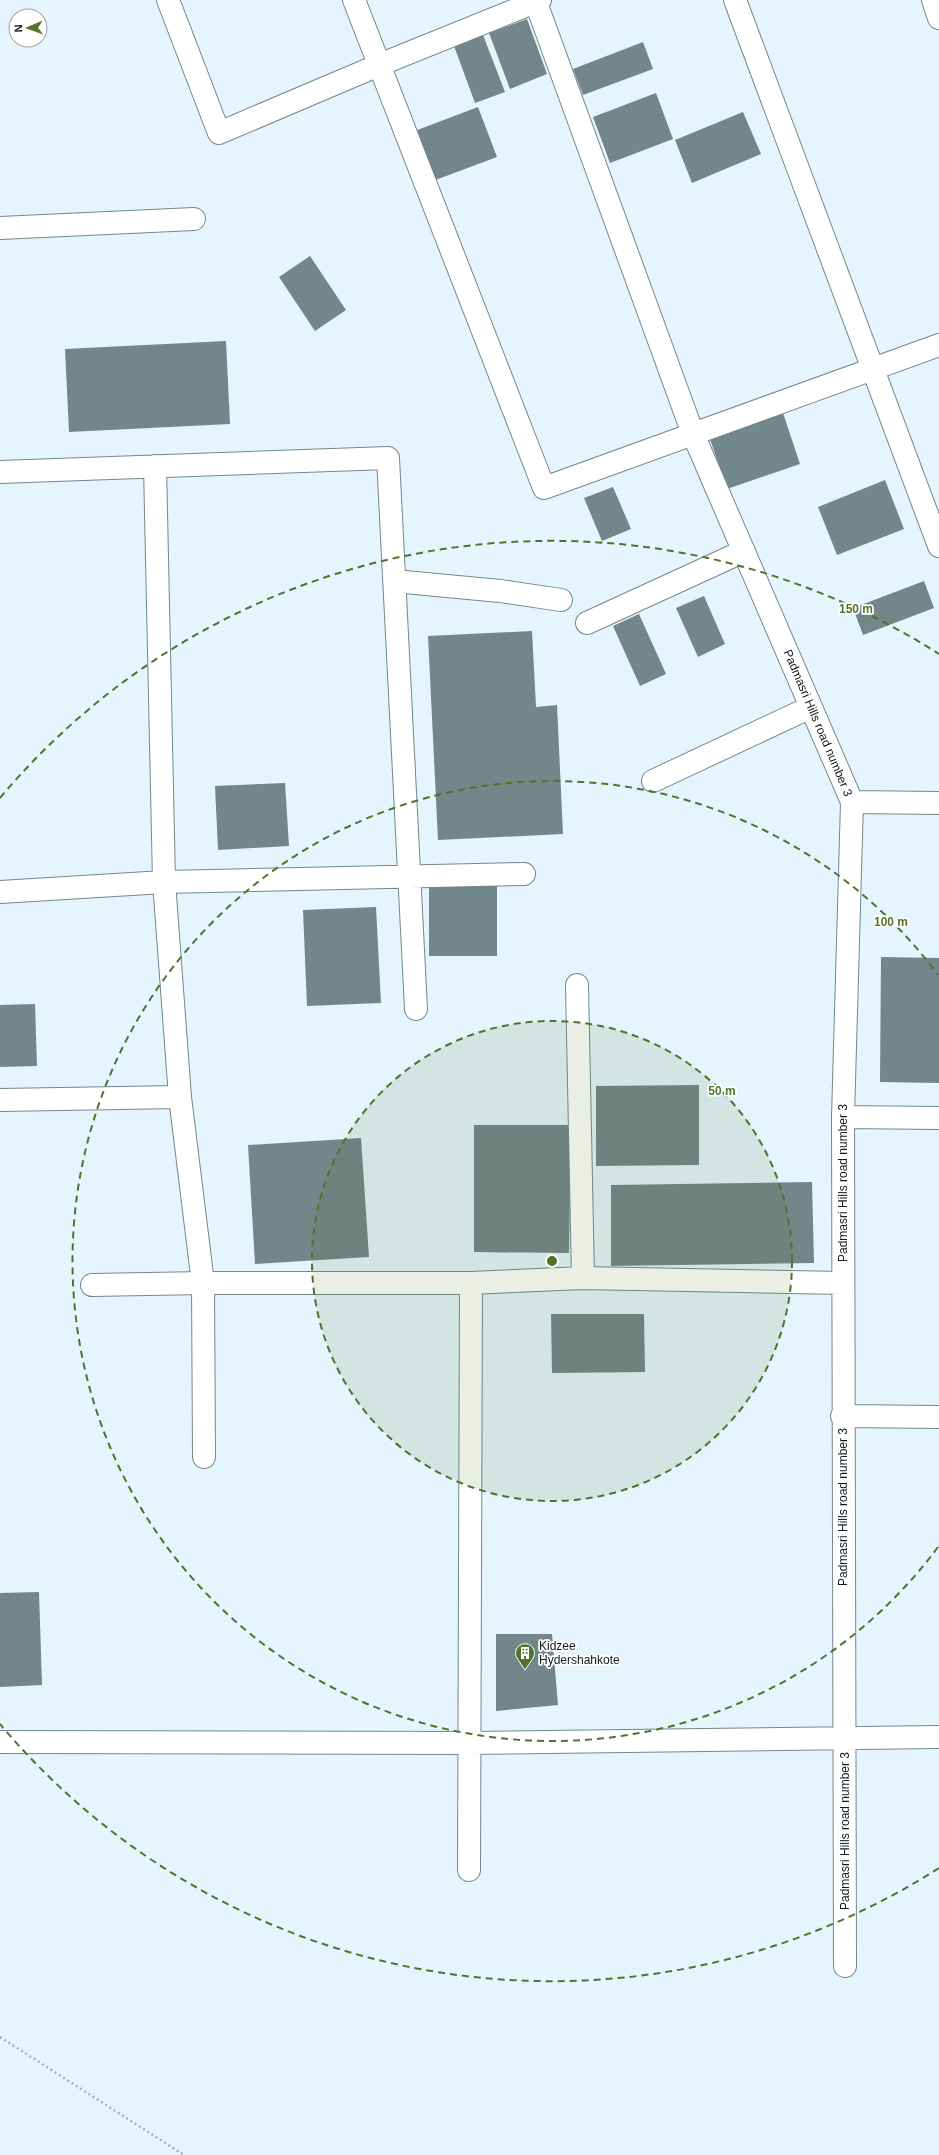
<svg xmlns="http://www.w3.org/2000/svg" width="939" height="2155" font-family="Arial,sans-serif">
	<rect width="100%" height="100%" fill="#e4f5fd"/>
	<path fill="#71878a" d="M527 19 547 74 510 89 489 33Z
		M483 35 505 92 475 103 454 46Z
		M643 42 653 69 583 95 573 69Z
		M656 93 673 139 610 163 593 117Z
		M478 107 497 157 430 182 412 132Z
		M743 112 761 154 692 183 675 140Z
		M310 256 346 310 315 331 279 277Z
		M226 341 230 424 69 432 65 349Z
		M782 410 800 464 727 489 709 436Z
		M885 480 904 529 837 555 818 507Z
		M613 487 631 529 602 541 584 498Z
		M924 581 934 608 863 635 853 608Z
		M704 596 725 644 698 657 676 608Z
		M639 614 666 674 640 686 613 626Z
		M532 631 536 707 557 705 563 834 438 840 428 636Z
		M285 783 289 846 218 850 215 786Z
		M429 885H497V956H429Z
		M376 907 381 1003 307 1006 303 910Z
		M881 957 939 958V1083L880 1082Z
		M35 1004 37 1066 0 1067V1005Z
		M699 1085V1165L596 1166V1086Z
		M474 1125H571L569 1253 474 1252Z
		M361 1138 369 1257 255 1264 248 1145Z
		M812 1182 814 1263 611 1266V1185Z
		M551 1314H644L645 1372 552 1373Z
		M39 1592 42 1685 0 1687V1593Z
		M496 1634H552L558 1705 496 1711Z"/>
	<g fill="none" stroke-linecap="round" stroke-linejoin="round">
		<defs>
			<path id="street" d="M168 0 219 133 379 65 540 0
				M354 0 544 488 939 345
				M535 0 693 434 852 802 843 1117 845 1966
				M735 0 939 546
				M933 0 939 18
				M0 228 194 219
				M155 466 164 882 180 1097 203 1283H471L583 1278 843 1283
				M0 472 388 458 416 1009
				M394 581 500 591 561 600
				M587 623 744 551
				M653 781 811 707
				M852 802 939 803
				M0 892 164 882 524 874
				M577 985 583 1278
				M0 1100 180 1097
				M843 1117 939 1118
				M92 1285 203 1283 204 1457
				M842 1416 939 1417
				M0 1742 469 1743 939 1737
				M469 1870 471 1283"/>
		</defs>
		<use href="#street" stroke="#748790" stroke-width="24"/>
		<path stroke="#a4b2b8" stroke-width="2.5" stroke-dasharray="2 3" stroke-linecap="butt" d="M0 2037 184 2155"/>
		<use href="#street" stroke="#fff" stroke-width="22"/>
	</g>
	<circle cx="552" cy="1261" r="240" fill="#50742c" fill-opacity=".12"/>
	<g fill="none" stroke="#50742c" stroke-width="2" stroke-dasharray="7 5">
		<circle cx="552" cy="1261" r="240"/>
		<path d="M938 1547A480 480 0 1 1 938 975"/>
		<path d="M939 1868A720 720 0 0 1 0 1724M0 798A720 720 0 0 1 939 654"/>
	</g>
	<defs>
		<symbol id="building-pin" viewBox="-11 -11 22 30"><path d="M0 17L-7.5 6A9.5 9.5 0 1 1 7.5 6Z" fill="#50742c" stroke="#fff"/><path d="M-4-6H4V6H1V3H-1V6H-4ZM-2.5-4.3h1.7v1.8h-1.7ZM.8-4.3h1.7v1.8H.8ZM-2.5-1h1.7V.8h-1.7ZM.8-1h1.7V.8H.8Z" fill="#fff"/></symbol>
	</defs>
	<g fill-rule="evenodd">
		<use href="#building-pin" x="514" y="1642" width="22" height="30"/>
	</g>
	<g text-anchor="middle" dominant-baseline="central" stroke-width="3.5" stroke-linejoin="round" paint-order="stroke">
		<g font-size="12" fill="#12191c" stroke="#fff">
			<text transform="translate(818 723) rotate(67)">Padmasri Hills road number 3</text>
			<text transform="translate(843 1183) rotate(-90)">Padmasri Hills road number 3</text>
			<text transform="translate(843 1507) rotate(-90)">Padmasri Hills road number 3</text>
			<text transform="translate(845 1831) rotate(-90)">Padmasri Hills road number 3</text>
		</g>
		<g font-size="12" fill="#12191c" stroke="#fff" text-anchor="start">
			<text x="539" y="1646">Kidzee<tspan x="539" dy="14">Hydershahkote</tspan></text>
		</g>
	</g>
	<circle cx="552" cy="1261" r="6" fill="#50742c" stroke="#fff" stroke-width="2"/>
	<g font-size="12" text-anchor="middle" font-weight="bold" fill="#50742c" stroke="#fff" stroke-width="3.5" stroke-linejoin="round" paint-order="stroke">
		<text x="856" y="613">150 m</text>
		<text x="891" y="926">100 m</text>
		<text x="722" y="1095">50 m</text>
	</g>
	<g transform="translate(28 28) rotate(268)"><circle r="19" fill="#ffffff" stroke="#a0a3a4"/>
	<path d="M0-3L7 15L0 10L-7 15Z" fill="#50742c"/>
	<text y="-6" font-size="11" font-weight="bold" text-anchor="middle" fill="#12191c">N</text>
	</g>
</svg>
